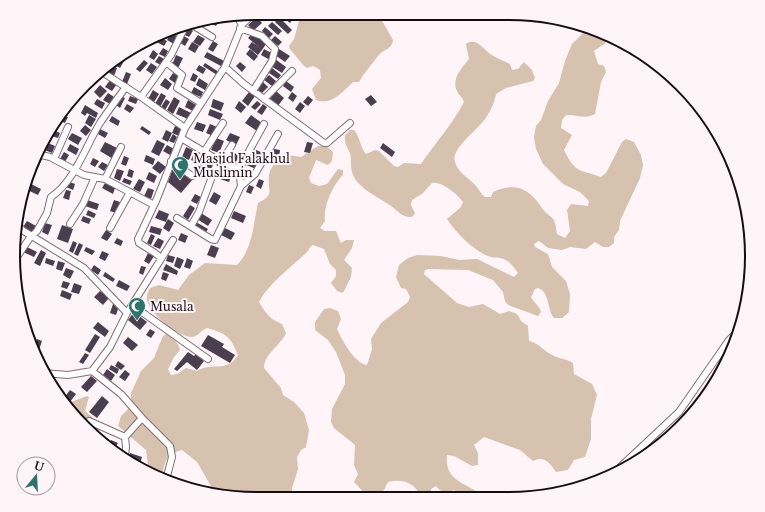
<svg xmlns="http://www.w3.org/2000/svg" width="765" height="512" font-family="'Libre Baskerville',serif">
	<rect width="100%" height="100%" fill="#fff4f8"/>
	<path fill="#d7c1af" d="M301 14 381 15V19L393 40C392 50 383 49 378 56 372 64 364 73 359 82H353C343 92 331 106 316 100L312 89 321 78 320 70 313 66 307 68 304 66 290 49 289 46 294 39Z
		M588 28 609 35C608 44 600 46 594 51L598 64 604 66 606 72 601 82 595 114C584 120 577 114 566 115L562 120 561 128 572 135 564 150C576 174 579 169 601 177L606 173 622 142 626 139 634 142 641 155 643 165 640 178 620 221 619 230 614 237V243L609 247H603L595 242 586 249 570 247 562 250 548 248 539 241 534 244 535 247 548 254 552 267 566 281 570 294 569 312 562 318H554C547 310 550 292 538 288L535 289 531 297C534 303 539 305 541 312L538 316 508 305 505 301 503 292 493 280 468 270 429 269 425 270 424 274 457 303 469 307 483 304 500 314 509 311 517 314 521 321 528 326 529 341C540 344 545 352 554 356 561 359 567 359 573 363L574 374 592 384 597 395 591 419V439L585 457 574 460 568 470 556 472C550 463 544 455 533 461L520 450 484 437 474 445 478 453V465L472 466 454 456 447 455C444 484 470 482 486 499L467 498 454 490C446 494 441 493 436 486L431 489V498H420C418 483 401 478 388 482L384 490 377 497H368L354 482 358 474 354 465 355 445 334 428 331 422 332 409 345 384V375L336 352 328 340 315 330V322L324 309 330 308 338 311 341 319 337 329C342 340 354 363 367 365L372 349 371 339 381 323 408 302 410 297 406 289 401 288 396 277 399 265 408 258 417 255 441 256 459 260 477 259 514 277 518 273C513 266 509 260 500 258 497 257 493 258 491 257 476 253 455 232 447 219L461 207 463 202C458 195 442 181 432 183L423 193 412 200 411 205 415 213 412 217C401 218 397 209 388 204 376 196 356 187 352 172 350 166 352 159 350 153 347 147 344 143 345 135L350 130H354C360 136 360 147 366 154L375 150 379 151 394 166 398 167 404 163 421 164C435 143 452 125 464 102 463 97 459 96 457 91 451 79 462 68 469 59L466 44C476 37 483 49 490 54 496 58 504 61 510 64L512 70 518 69 524 62 532 70 535 78 533 81 506 88 496 94C495 101 491 110 487 116 480 129 450 148 455 162 458 172 466 176 473 183 478 187 480 193 485 197H491L493 192C515 182 529 188 542 208 545 213 550 215 553 219 556 222 556 230 557 234L565 238 570 231 567 210 571 204 588 206 589 201 580 192 563 184 543 164 536 149 534 137 536 126 541 120 548 101 559 83 565 61 572 44Z
		M318 146H326L333 152 332 161 328 165 316 160 309 178 311 183 319 186 327 184 338 169 343 170V175C333 185 323 206 325 221L320 228 325 231H336L341 243 346 240H354L352 248 344 260 352 268 351 277 343 293 337 291 331 283 336 276V270L330 264 324 249 313 245C309 247 309 251 305 254 289 269 270 282 259 302 266 313 269 319 282 324L286 333C281 345 264 354 264 368L281 388 283 395 294 402 304 413 309 430 306 447 301 450 297 457 298 469 292 488V496L211 494V486L197 462 182 450C164 455 165 462 162 478L148 474 142 469 148 465 146 450 118 426 121 416 131 406V393L141 371 154 358 163 336 166 334C173 338 179 343 180 350L174 357 168 369 171 375 177 374 186 368 197 371C213 361 226 374 238 355 230 336 227 334 207 328 201 330 198 337 191 337 177 336 153 316 148 303 145 298 148 293 150 288L159 285 178 290 189 275 205 263 237 265C253 249 253 225 258 203 276 194 267 191 269 176 269 171 274 164 277 159L288 155 301 157Z
		M87 396 89 397 85 411C95 420 103 424 98 438L84 428 66 404Z"/>
	<path fill="#4b3f4f" d="M287 14 293 19 290 23 283 17Z
		M257 17 262 23 253 31 248 25Z
		M279 17 292 30 288 34 275 22Z
		M220 19 216 26 210 23 211 20Z
		M272 22 282 31 278 35 268 26Z
		M188 27 193 31 189 37 183 34Z
		M265 27 273 34 269 38 262 31Z
		M171 33 179 37 174 44 167 40Z
		M253 33 266 44 262 50 248 38Z
		M182 35 189 39 185 46 179 42Z
		M198 35 205 39 200 46 193 42Z
		M157 36 167 41 164 46 153 40Z
		M275 36 282 42 278 46 271 40Z
		M213 41 218 44 213 52 208 49Z
		M192 42 199 46 195 53 188 49Z
		M252 42 262 50 258 55 248 47Z
		M163 48 168 51 165 57 159 54Z
		M250 49 258 56 254 61 246 54Z
		M264 49 273 54 270 60 261 55Z
		M279 49 290 56 285 62 275 55Z
		M153 50 158 54 154 60 149 57Z
		M207 52 224 61 221 66 204 57Z
		M176 55 183 58 178 68 172 65Z
		M159 56 164 59 161 65 155 62Z
		M118 57 124 61 120 68 111 63Z
		M275 59 286 67 282 73 271 66Z
		M144 60 148 63 140 72 136 69Z
		M240 62 246 67 242 72 236 66Z
		M151 63 157 67 152 74 146 70Z
		M205 63 219 72 217 75 203 66Z
		M199 65 206 69 203 74 196 70Z
		M109 66 117 68 114 76 105 73Z
		M272 68 281 75 278 79 269 73Z
		M126 72 131 74 127 84 122 82Z
		M173 73 179 76 175 83 169 79Z
		M193 73 198 76 195 82 190 80Z
		M269 75 276 81 272 86 264 80Z
		M165 78 172 84 168 90 160 85Z
		M199 78 208 84 205 90 196 85Z
		M110 80 117 84 112 91 105 87Z
		M286 81 294 87 291 92 283 86Z
		M263 82 268 87 261 94 256 90Z
		M100 85 107 91 100 98 94 92Z
		M194 87 203 92 201 97 191 93Z
		M153 90 159 94 154 102 148 99Z
		M276 91 284 98 277 107 269 100Z
		M249 92 255 96 248 106 242 101Z
		M292 92 297 96 293 102 288 98Z
		M108 93 114 97 110 104 103 100Z
		M161 93 166 96 160 107 155 104Z
		M371 95 377 102 371 106 365 99Z
		M121 96 125 98 120 108 116 105Z
		M130 96 138 99 136 104 128 101Z
		M308 96 313 100 308 106 303 102Z
		M174 97 180 101 173 114 167 110Z
		M97 99 105 103 102 109 94 104Z
		M166 99 170 102 165 110 161 107Z
		M213 99 224 103 221 111 211 107Z
		M188 100 196 105 193 111 185 107Z
		M239 101 246 107 241 113 235 108Z
		M257 101 261 104 255 110 251 107Z
		M300 102 305 106 300 113 295 109Z
		M127 104 134 108 130 113 124 109Z
		M263 104 267 107 262 115 257 112Z
		M85 105 98 113 96 118 87 113 85 116 81 113Z
		M179 107 191 113 188 119 176 114Z
		M210 109 223 114 220 120 208 115Z
		M60 114 68 117 65 123 57 120Z
		M89 115 96 119 91 127 85 123Z
		M251 115 262 123 257 131 245 123Z
		M112 116 120 121 118 126 109 121Z
		M197 122 206 125 203 132 194 129Z
		M210 124 217 127 213 136 206 133Z
		M85 125 91 130 86 136 80 131Z
		M142 126 151 132 149 135 140 129Z
		M175 126 182 129 179 136 172 133Z
		M51 129 60 133 58 138 48 135Z
		M100 129 108 133 105 138 98 134Z
		M166 130 172 133 168 142 162 139Z
		M72 133 82 138 78 145 68 139Z
		M230 133 240 137 236 145 226 140Z
		M173 134 177 137 174 143 169 141Z
		M216 138 224 141 219 153 211 150Z
		M157 140 165 144 159 156 151 152Z
		M45 142 55 146 52 153 42 149Z
		M105 142 119 149 113 159 100 151Z
		M307 142 313 143 310 153 304 152Z
		M383 143 395 152 392 157 380 148Z
		M70 144 79 149 76 155 67 150Z
		M167 145 174 149 170 155 163 151Z
		M186 147 193 150 189 160 182 157Z
		M274 149 280 150 279 157 273 156Z
		M256 150 263 153 260 162 253 160Z
		M64 152 69 155 65 162 60 159Z
		M231 152 239 155 235 165 227 162Z
		M194 153 199 155 197 163 191 160Z
		M146 155 155 159 153 165 144 161Z
		M124 156 129 158 126 166 121 164Z
		M203 156 209 158 205 167 200 165Z
		M93 158 99 161 95 167 90 164Z
		M209 159 215 161 212 169 206 167Z
		M246 159 258 164 256 169 244 164Z
		M158 161 166 167 160 174 152 168Z
		M102 162 108 165 104 171 98 167Z
		M174 165 193 179 181 193 168 182Z
		M196 165 207 169 205 173 195 169Z
		M223 165 233 167 232 173 222 171Z
		M117 169 124 171 120 181 114 178Z
		M129 169 134 171 132 178 127 176Z
		M195 170 202 172 200 178 193 175Z
		M149 172 157 176 154 183 146 179Z
		M222 173 231 176 229 182 220 179Z
		M124 178 132 181 130 185 122 182Z
		M139 179 145 182 140 192 133 189Z
		M259 179 264 181 261 189 256 186Z
		M67 181 75 184 73 190 64 186Z
		M29 183 41 189 38 195 25 189Z
		M105 183 115 188 113 194 102 188Z
		M249 185 254 187 251 194 246 192Z
		M148 188 154 190 151 199 144 196Z
		M66 190 71 191 69 200 63 198Z
		M214 192 221 196 216 205 209 201Z
		M195 194 201 197 197 204 191 201Z
		M87 200 99 204 97 210 85 206Z
		M114 200 120 202 116 213 110 211Z
		M190 205 195 208 188 220 183 216Z
		M88 210 96 214 94 218 86 215Z
		M159 210 169 214 166 222 155 218Z
		M234 211 246 216 243 223 231 218Z
		M201 213 212 220 208 226 197 219Z
		M83 216 91 219 89 224 81 221Z
		M168 219 174 223 169 232 163 228Z
		M27 221 36 226 32 232 23 227Z
		M196 222 208 229 206 232 194 225Z
		M45 223 52 225 48 235 42 232Z
		M62 225 73 229 68 243 57 239Z
		M151 226 162 229 160 235 149 232Z
		M225 228 235 233 231 240 221 235Z
		M106 230 112 234 107 241 101 238Z
		M181 233 188 236 185 243 178 240Z
		M151 234 155 236 151 245 147 243Z
		M117 238 123 241 121 246 114 243Z
		M158 238 164 241 160 249 153 246Z
		M73 241 77 243 73 253 69 251Z
		M79 243 83 245 78 256 74 254Z
		M211 245 219 248 215 258 207 255Z
		M25 246 37 252 34 257 23 252Z
		M86 247 95 251 92 255 84 251Z
		M41 250 46 253 40 266 34 263Z
		M102 251 109 254 105 261 99 258Z
		M148 253 154 256 149 264 144 261Z
		M168 255 175 257 173 263 166 261Z
		M177 257 184 260 180 269 174 266Z
		M46 258 55 261 53 266 45 263Z
		M187 258 193 261 190 269 184 267Z
		M58 261 65 263 62 271 56 269Z
		M166 264 178 271 177 275 163 270Z
		M94 265 101 270 98 275 91 270Z
		M141 266 146 267 143 275 139 273Z
		M66 268 74 271 70 279 63 275Z
		M105 272 115 279 113 282 103 276Z
		M163 272 169 274 166 281 161 279Z
		M119 280 130 286 127 291 116 286Z
		M63 281 70 283 67 289 61 287Z
		M74 283 82 286 79 294 71 292Z
		M62 290 72 294 70 300 60 296Z
		M100 291 109 298 103 305 94 297Z
		M113 304 119 306 116 315 110 313Z
		M134 312 147 322 140 330 128 320Z
		M98 322 109 331 105 337 93 328Z
		M150 329 155 332 151 338 146 335Z
		M95 334 100 337 90 353 85 350Z
		M208 335 224 344 222 347 235 355 230 363 201 346Z
		M128 337 138 345 132 351 123 343Z
		M37 339 42 341 39 350 34 346Z
		M188 352 194 356 196 354 204 361 197 370 187 362 177 371 174 369Z
		M85 353 89 355 83 364 79 362Z
		M118 361 125 366 121 370 115 366Z
		M111 365 119 369 117 374 109 369Z
		M107 369 115 375 111 381 103 375Z
		M125 370 130 374 125 381 119 377Z
		M91 376 97 381 87 392 81 387Z
		M70 390 76 394 70 402 64 398Z
		M102 396 109 402 97 418 89 412Z
		M111 440 118 443 114 450 109 446Z
		M130 453 142 457 139 467 128 459Z"/>
	<g fill="none" stroke-linecap="round" stroke-linejoin="round">
		<defs>
			<path id="minor" d="M191 24 212 37
				M242 25C252 13 258 13 273 17
				M240 28 262 36 275 49 272 61 253 91
				M166 62 182 75 177 88 201 103
				M225 67 244 84 324 143H327L350 123
				M102 72 141 97 185 128
				M141 97 171 55 186 25
				M264 99 292 71
				M204 152 223 123
				M37 154 50 157 84 175 105 179 154 205
				M54 159 68 127
				M171 161 192 176
				M222 161 232 145
				M239 169 264 124
				M29 172 33 169 40 154
				M105 179 121 147
				M241 186 255 174 278 134
				M177 218 211 239 215 240 241 186 239 169 218 160 181 138
				M17 223 22 230 84 268 127 313
				M70 224 83 204 95 177
				M191 226 199 212 218 160
				M110 228 130 192
				M161 258 155 253 139 243 138 239 156 201 185 128 225 67 242 25 237 16
				M15 260 29 239 37 231 47 213 51 197C75 181 85 147 100 123 108 111 117 99 126 87
				M132 305 208 359
				M92 371 110 347 127 313 173 240
				M92 371 121 394 142 418 170 446 172 457 166 480
				M44 373 68 375 92 371
				M89 421 125 437 142 418
				M125 455 126 447 125 437
				M616 471 679 412 729 340 737 332"/>
		</defs>
		<use href="#minor" stroke="#846e77" stroke-width="8"/>
		<use href="#minor" stroke="#fff" stroke-width="6"/>
	</g>
	<defs>
		<symbol id="mosque-pin" viewBox="-11 -11 22 30"><path d="M0 17L-7.5 6A9.5 9.5 0 1 1 7.5 6Z" fill="#2c746d" stroke="#fff4f8"/><path d="M3.5-4.9A6 6 0 1 0 3.5 4.9A5 5 0 1 1 3.5-4.9Z" fill="#fff"/></symbol>
	</defs>
	<g fill-rule="evenodd">
		<use href="#mosque-pin" x="170" y="155" width="20" height="27"/>
		<use href="#mosque-pin" x="127" y="296" width="20" height="27"/>
	</g>
	<g text-anchor="middle" dominant-baseline="central" stroke-width="4" stroke-linejoin="round" paint-order="stroke">
		<g font-size="12" fill="#160e11" stroke="#fff4f8" text-anchor="start">
			<text x="193" y="158">Masjid Falakhul<tspan x="193" dy="14">Muslimin</tspan></text>
			<text x="150" y="306">Musala</text>
		</g>
	</g>
	<path d="M0 0H765V512H0ZM256 20H509A236 236 0 0 1 745 256V256A236 236 0 0 1 509 492H256A236 236 0 0 1 20 256V256A236 236 0 0 1 256 20Z" fill="#fff4f8" fill-rule="evenodd"/>
	<path fill="none" stroke="#160e11" stroke-width="2" d="M256 20H509A236 236 0 0 1 745 256V256A236 236 0 0 1 509 492H256A236 236 0 0 1 20 256V256A236 236 0 0 1 256 20Z"/>
	<g transform="translate(36 476) rotate(18)"><circle r="19" fill="#fff4f8" stroke="#a2989c"/>
	<path d="M0-3L7 15L0 10L-7 15Z" fill="#2c746d"/>
	<text y="-6" font-size="11" font-weight="bold" text-anchor="middle" fill="#160e11">U</text>
	</g>
</svg>
